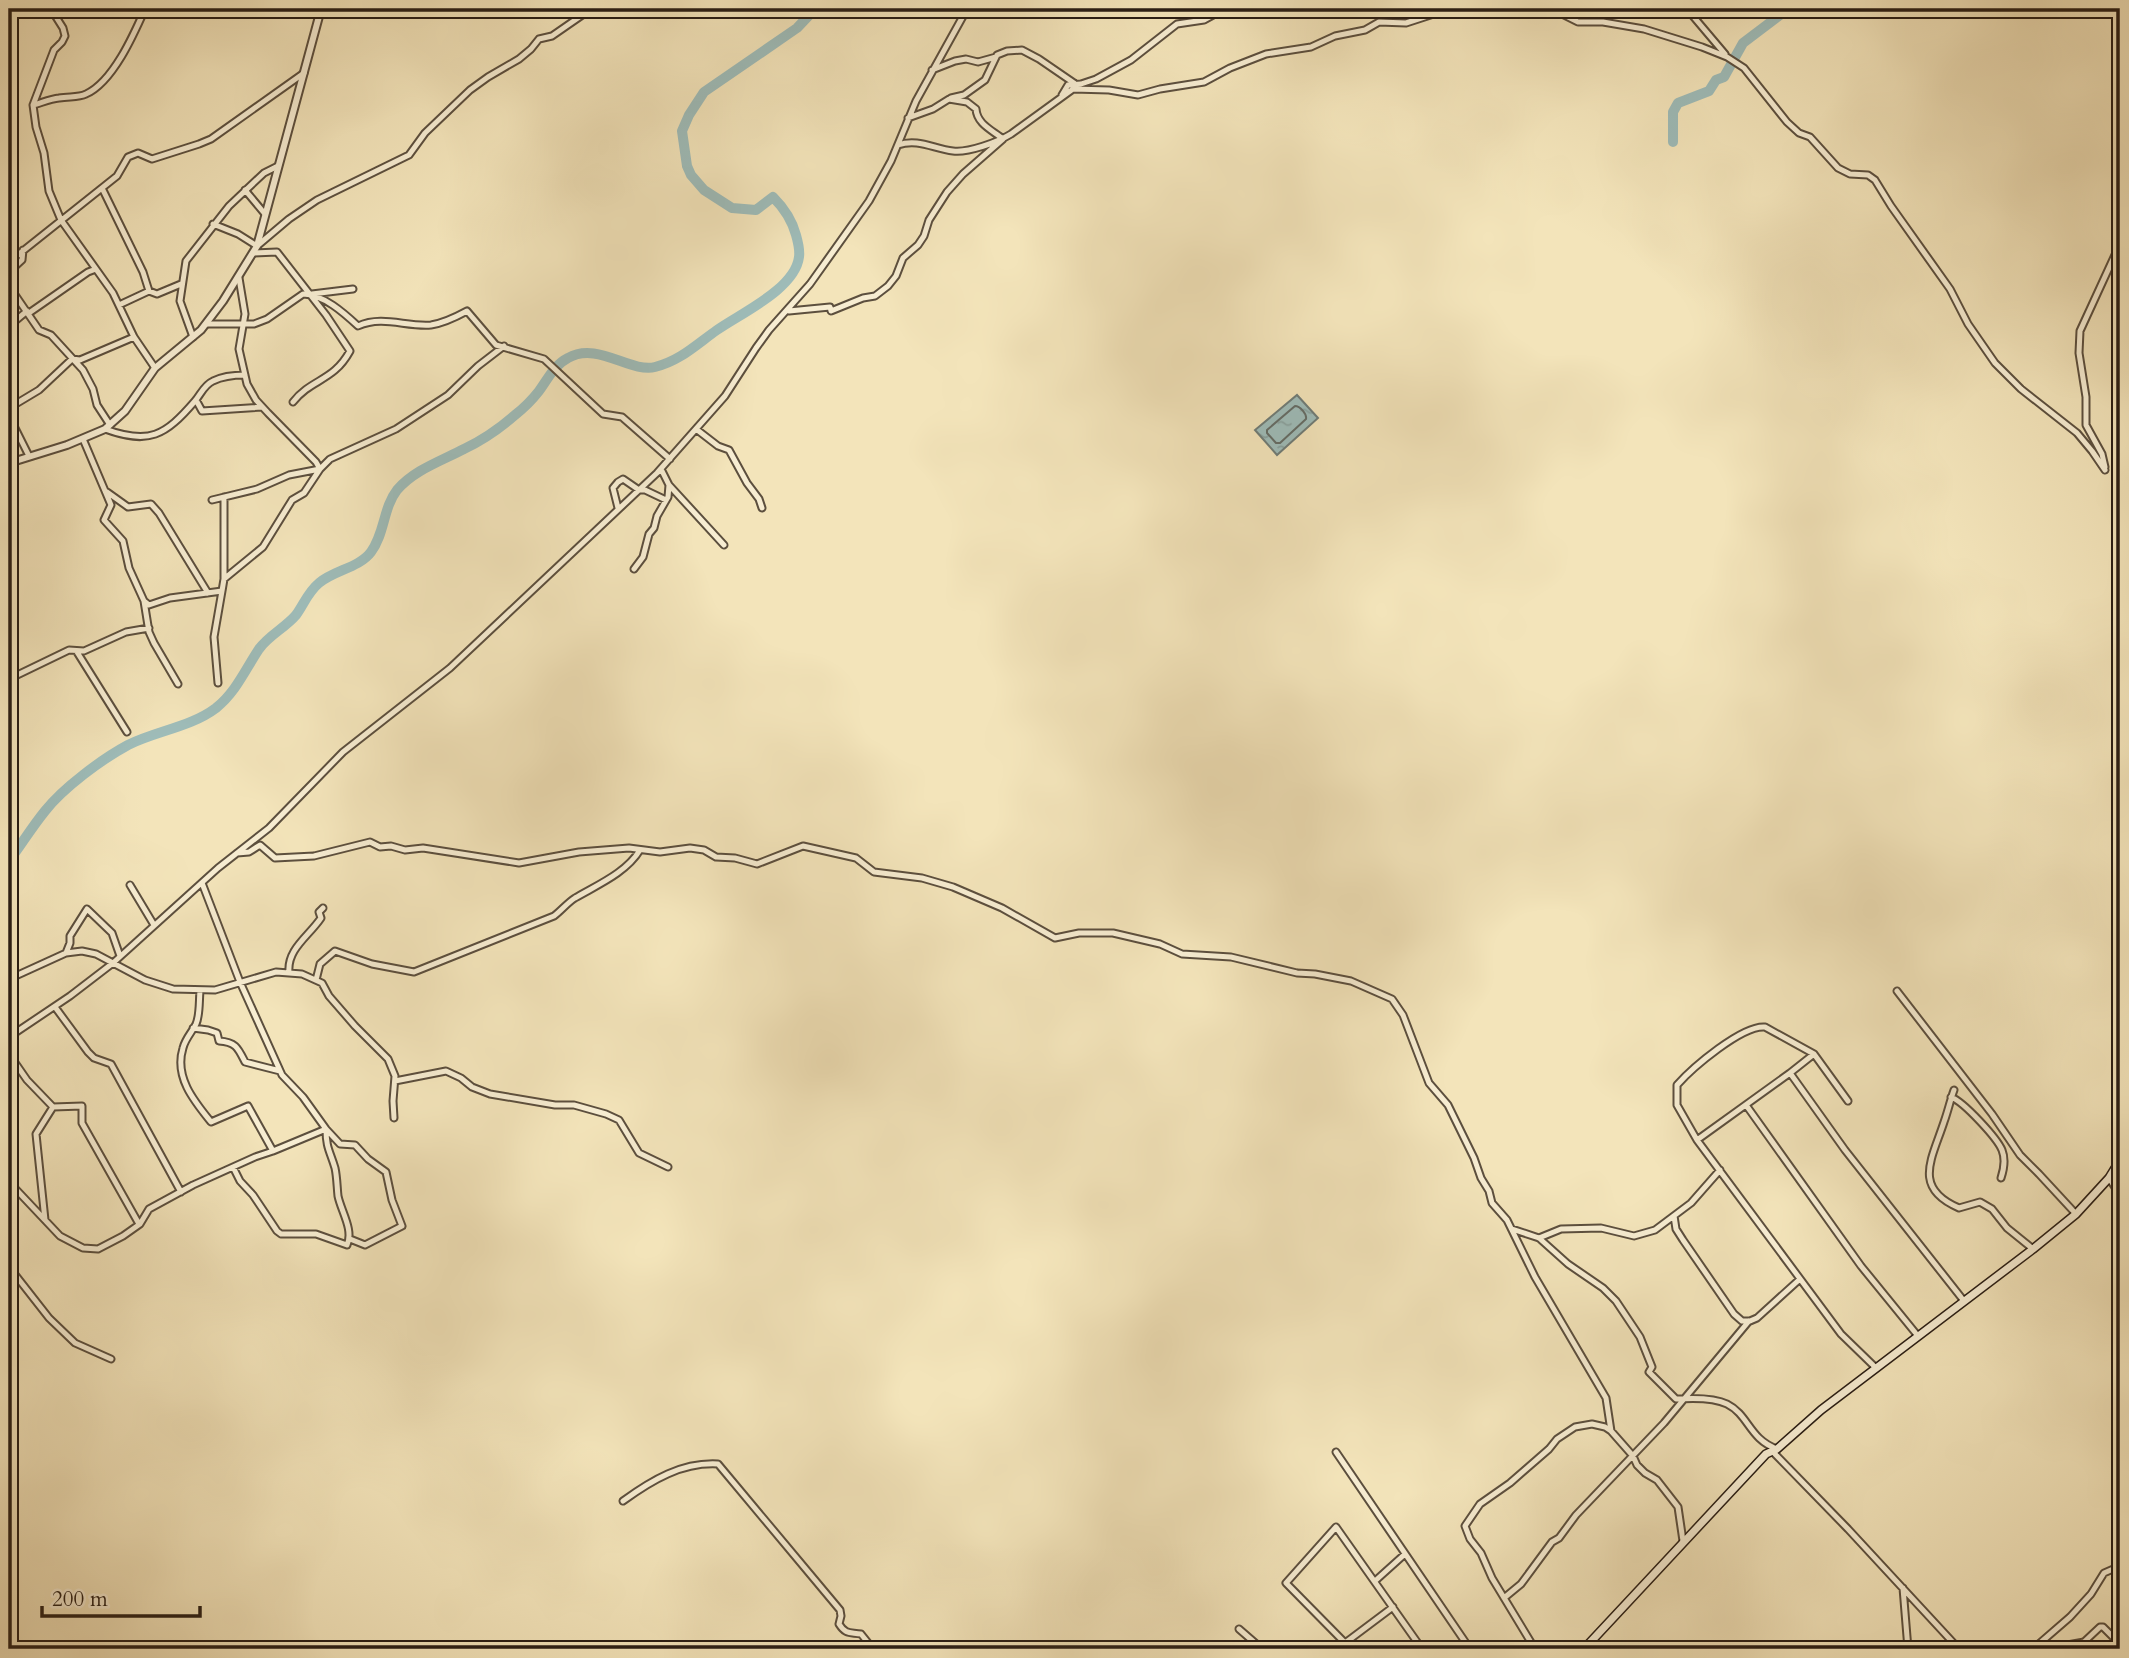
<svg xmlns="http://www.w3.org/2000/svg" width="2129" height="1658" font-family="Cardo,serif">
	<defs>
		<pattern id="water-ripples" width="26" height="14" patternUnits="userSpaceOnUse" patternTransform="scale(1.75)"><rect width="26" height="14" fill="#9ebcb9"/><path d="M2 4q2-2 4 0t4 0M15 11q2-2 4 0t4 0" fill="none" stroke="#88a19e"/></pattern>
	</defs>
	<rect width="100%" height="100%" fill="#f3e4ba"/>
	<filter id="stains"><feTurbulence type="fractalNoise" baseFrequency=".00286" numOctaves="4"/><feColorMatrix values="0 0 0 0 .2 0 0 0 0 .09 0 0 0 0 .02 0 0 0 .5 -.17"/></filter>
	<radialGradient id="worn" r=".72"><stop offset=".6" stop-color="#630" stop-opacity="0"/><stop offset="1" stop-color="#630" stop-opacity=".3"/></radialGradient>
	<path fill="url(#water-ripples)" stroke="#6f7c77" stroke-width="2" d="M1297 395 1318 418 1277 455 1255 430Z"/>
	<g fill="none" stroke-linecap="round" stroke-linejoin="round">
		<path stroke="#646c66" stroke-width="2" d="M1295 406C1300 406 1307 414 1306 419L1280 443H1276L1267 433V430Z"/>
		<path stroke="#9ebcb9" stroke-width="10" d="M1673 142V112L1678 103 1709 91 1716 80 1724 77 1743 43 1788 9
			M9 861C21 845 32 827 45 811 63 788 102 759 128 745 156 731 191 727 216 708 236 692 245 670 259 649 269 635 285 628 296 615 304 604 308 592 319 583 334 570 359 568 371 552 385 533 383 508 397 490 414 470 441 461 464 449 483 440 499 429 515 415 524 408 532 400 539 391 548 379 554 365 568 358 597 341 630 373 655 367 680 361 697 344 717 330 741 313 795 289 799 257 800 250 798 242 796 235 792 220 784 208 773 197L756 210 732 208 704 190 691 175 687 166 682 131 689 115 704 92 797 28 815 9"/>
		<defs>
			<path id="minor" d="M51 9 63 28 65 36 62 42 54 50 33 105 36 127 44 153 49 191 61 220 113 293 134 337 155 368
				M1496 9 1554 10 1578 22H1603L1644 29 1702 47 1727 57 1744 68 1787 122 1799 133 1810 137 1838 168 1850 174 1868 175 1875 180 1891 206 1950 289 1968 324 1995 363 2021 389 2077 433 2092 451 2105 470
				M1687 9 1725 54
				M932 70 955 61 966 59 978 62 996 57
				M1062 95 1068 85 1081 84 1096 79 1131 60 1177 24 1204 20 1224 9
				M951 98 964 95 985 80 997 55 1007 51 1022 50 1039 59 1074 83
				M33 105C41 103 50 99 59 98 69 96 78 98 86 94 113 82 134 34 145 9
				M898 145C918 138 934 149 953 151 968 153 998 142 1011 134L1073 89 1109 90 1138 95 1160 89 1204 82 1230 68 1266 54 1311 47 1335 36 1365 30 1379 22 1406 23 1449 9
				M102 188 143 272 149 291
				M245 190 265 214
				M213 224 238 234 257 246 289 219 317 200 409 155 425 133 470 90 488 77 519 59 531 49 539 39 552 36 591 9
				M253 253 277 252 326 315 350 351C333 382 312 378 293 402
				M9 262 117 176 128 157 138 153 152 159 199 144 211 139 304 73
				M9 272 22 260 23 250
				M9 286 39 330 51 335 83 370 93 389 97 405 110 425
				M312 294 353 289
				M119 305 149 291 157 294 181 284
				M789 311 830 307 831 311 863 298 875 296 888 286 896 276 903 258 918 245 924 236 929 220 947 192 963 174 1003 139C992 130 977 124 976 109L967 102 949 99 933 109 908 118
				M29 313 88 272 96 269
				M206 324H254L267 319 303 294C323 294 344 313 358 326 383 315 405 327 431 325 444 323 456 317 467 311L496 345 544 359 603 414 622 417 670 459
				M9 326 27 311
				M193 337 180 301 186 261 229 206 264 173 278 166
				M196 400 202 411 262 407
				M9 408 39 390 72 359 80 360 134 337
				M9 416 29 456
				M105 429C149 445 165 436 195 401 201 394 204 385 213 381 223 376 234 375 245 375
				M696 429 718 446 729 450 747 483 759 499 762 508
				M83 439 111 505 104 520 123 541 129 568 144 601 149 605 170 598 222 591 224 579 263 547 292 500 304 493 320 469 330 459 396 429 448 395 478 366 504 346
				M9 441 17 434
				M2105 467 2102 454 2086 425V397L2079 353 2080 331 2120 244
				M661 469 669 485 724 545
				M107 492 128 507 151 504 159 513 208 593
				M212 500 257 489 289 475 320 469 316 462 268 413 256 400 247 384 239 349 245 314 239 278
				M618 508 613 488 618 482 623 479 639 490H645L666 500
				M634 569 643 557 649 534 654 528 657 516 668 497 669 485
				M224 579V497
				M144 601 149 632 154 643 178 684
				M77 652 127 732
				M9 679 69 650 84 651 126 632 149 628
				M218 683 214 637 222 591
				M237 853 249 852 260 845 275 858 314 856 370 842 380 847 391 846 405 850 423 848 519 863 579 852 629 848 660 852 690 848 704 850 716 857 735 858 757 864 803 846 856 858 874 872 922 878 953 887 1002 908 1055 938 1079 933H1113L1160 944 1182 954 1231 957 1297 973 1315 974 1351 981 1392 999 1403 1015 1429 1083 1448 1105 1474 1158 1481 1178 1489 1191 1492 1203 1507 1220 1535 1277 1606 1398 1611 1431
				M202 883 240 982 282 1075 303 1097 326 1129 340 1144 355 1145 368 1159 386 1172 392 1200 402 1226 365 1245 350 1239
				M130 885 154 925
				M66 953 70 943V936L87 909 112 933 120 956
				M289 972C287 949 309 936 321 918L319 912 323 908
				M9 979 66 953 82 951 96 954 145 980 173 989 215 990 276 972 302 974 322 983 329 996 355 1026 388 1059 395 1076 393 1101 394 1118
				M316 980 320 964 335 951 372 964 414 972 554 916C561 911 567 903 575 898 597 885 626 873 640 850
				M200 991C199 1001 200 1015 196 1024 192 1032 185 1039 183 1048 174 1077 194 1101 211 1122L248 1106 273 1151 326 1129C326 1148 330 1151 335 1168 337 1177 337 1187 338 1196 341 1211 354 1230 347 1245L316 1234H281L277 1231 253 1195 240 1181 233 1167
				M1897 991 1992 1114 2020 1155 2039 1174 2076 1214
				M55 1007 88 1052 94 1058 111 1064 181 1192
				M193 1028 208 1030 217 1033 219 1041C236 1042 238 1048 245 1062L280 1071
				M9 1037 70 996 113 963 218 868 269 828 343 752 450 668 657 473 725 396 756 348 769 330 810 284 869 201 891 161 916 101 967 9
				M9 1054 27 1080 53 1107 82 1106V1123L139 1224
				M1814 1054 1790 1073 1845 1150 1964 1301
				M395 1081 446 1071 461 1078 472 1087 490 1094 555 1105H574L606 1114 619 1120 639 1153 668 1167
				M1954 1090C1950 1101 1948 1111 1944 1122 1932 1159 1912 1188 1959 1208L1980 1202 1992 1209 2007 1228 2033 1249
				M1951 1097C1964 1102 1997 1138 2002 1150 2006 1160 2004 1169 2001 1178
				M1848 1101 1814 1054 1765 1027C1742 1025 1692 1068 1677 1085V1105L1697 1140 1841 1334 1876 1368
				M1746 1105 1861 1266 1918 1336
				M1697 1140 1790 1073
				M2109 1178 2120 1195
				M9 1182 60 1236 83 1248 98 1249 123 1236 140 1224 149 1209 193 1185 255 1157 273 1151
				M1674 1216 1676 1229 1683 1240 1734 1314 1742 1321H1750L1757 1318 1800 1279
				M45 1220 36 1134 53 1107
				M1512 1229 1539 1238 1568 1264 1603 1288 1616 1301 1640 1337 1652 1367 1649 1372 1676 1399C1691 1398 1713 1397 1727 1404 1749 1415 1749 1439 1777 1449L1774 1453 1848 1529 1959 1649
				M1539 1238 1561 1229 1601 1228 1634 1236 1655 1230 1691 1203 1720 1170
				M9 1272H13L49 1318 75 1343 111 1359
				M2119 1404H2120
				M1336 1452 1470 1649
				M623 1501C652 1480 682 1462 718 1464L840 1610 841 1616 839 1624C846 1635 850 1632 861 1634L873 1649
				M1375 1581 1405 1554
				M1903 1588 1908 1649
				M1504 1598 1521 1584 1552 1542 1559 1538 1576 1515 1664 1423 1749 1321
				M1239 1629 1262 1649
				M1345 1643 1393 1607
				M1351 1649 1286 1583 1336 1527 1422 1649
				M1535 1649 1492 1578 1481 1553 1470 1539 1465 1526 1480 1504 1510 1483 1549 1449 1557 1439 1575 1427 1592 1424 1605 1427 1611 1431 1633 1456 1637 1465 1645 1473 1657 1480 1678 1507 1683 1541
				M2033 1649 2070 1617 2091 1594 2104 1573 2120 1566
				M2045 1649 2084 1642 2100 1627H2103L2120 1644"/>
			<path id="tertiary" d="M9 463 67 445 105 429 125 411 155 368 201 330 223 301 257 246 321 9"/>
			<path id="secondary" d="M1584 1649 1766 1454 1777 1449 1821 1410 2033 1249 2076 1214 2109 1178 2120 1160"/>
		</defs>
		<use href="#minor" stroke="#5c4f3e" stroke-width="9"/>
		<use href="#tertiary" stroke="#5c4f3e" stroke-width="10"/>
		<use href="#secondary" stroke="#291d14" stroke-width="10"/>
		<use href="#minor" stroke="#f7edd2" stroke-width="5"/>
		<use href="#tertiary" stroke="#f7edd2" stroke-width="6"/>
		<use href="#secondary" stroke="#f7edd2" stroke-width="7"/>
	</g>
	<rect width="2129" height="1658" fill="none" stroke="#f3e4ba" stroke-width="35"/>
	<rect x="10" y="10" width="2108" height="1637" fill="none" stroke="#291d14" stroke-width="3.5"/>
	<rect x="18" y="18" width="2094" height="1623" fill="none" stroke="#291d14" stroke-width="2"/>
	<path d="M42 1606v10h158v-10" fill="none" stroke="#291d14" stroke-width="3.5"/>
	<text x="52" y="1606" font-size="21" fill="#291d14" stroke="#f7edd2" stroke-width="5" paint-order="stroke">200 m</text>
	<rect width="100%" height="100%" filter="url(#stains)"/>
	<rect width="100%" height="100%" fill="url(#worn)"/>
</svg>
